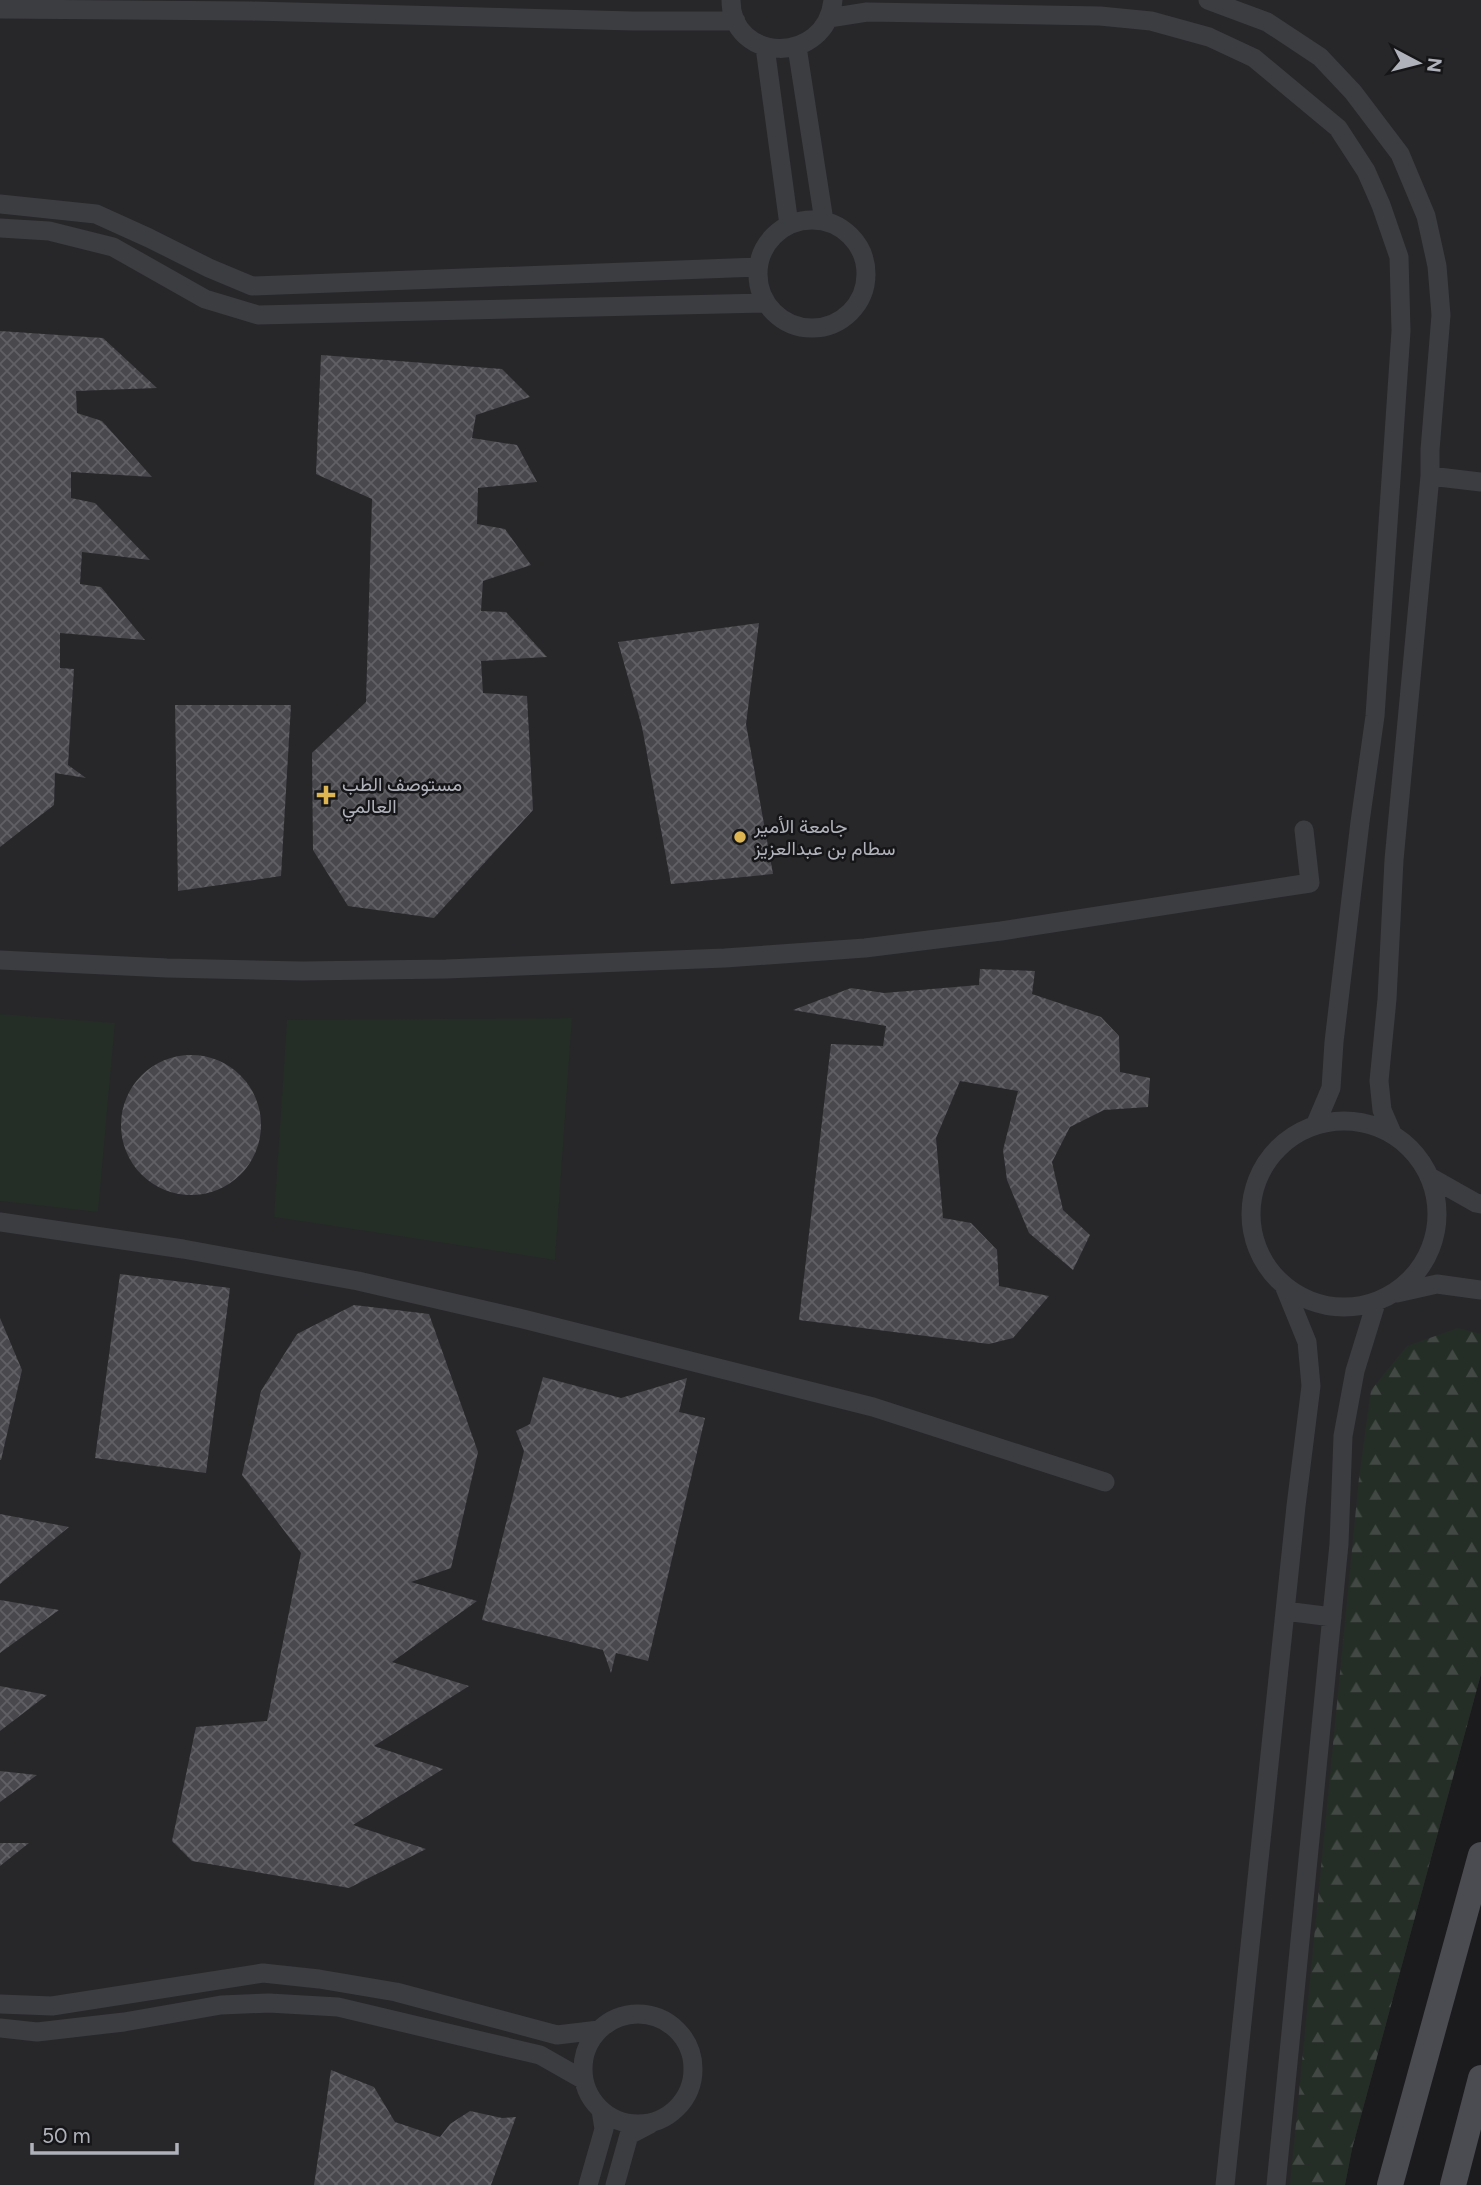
<svg xmlns="http://www.w3.org/2000/svg" width="1481" height="2185" font-family="Figtree,Vazirmatn,sans-serif">
	<defs>
		<pattern id="forest-firs" width="22" height="20" patternUnits="userSpaceOnUse" patternTransform="scale(1.75)"><rect width="22" height="20" fill="#252d27"/><path d="M5 1l3.5 6h-7zM16 11l3.5 6h-7z" fill="#424944"/></pattern>
		<pattern id="building-cross-hatch" width="8" height="8" patternUnits="userSpaceOnUse" patternTransform="scale(1.75)"><rect width="8" height="8" fill="#48484d"/><path d="M0 0l8 8M0 8l8-8" fill="none" stroke="#606065"/></pattern>
	</defs>
	<rect width="100%" height="100%" fill="#1b1b1d"/>
	<path fill="#27272a" d="M0 0H1481V1674L1352 2149 1345 2185H0Z"/>
	<path fill="#252d27" d="M0 1014 115 1023 98 1212 0 1201Z
		M572 1018 555 1260 274 1217 287 1020Z"/>
	<path fill="url(#forest-firs)" d="M1458 1328 1481 1334V1674L1352 2149 1345 2185H1290L1359 1478 1371 1390 1407 1346Z"/>
	<path fill="url(#building-cross-hatch)" d="M0 331 103 338 157 388 76 391 77 413 102 421 152 477 71 472V498L95 503 150 560 82 552 80 584 101 587 145 640 60 633V668L74 669 68 765 86 778 55 773 54 805 0 847Z
		M321 355 502 369 530 397 476 415 472 438 517 445 537 482 478 488 477 524 505 529 531 565 483 581 481 611 506 612 547 657 481 661 483 693 527 696 533 810 434 918 348 906 313 850 312 753 366 702 372 499 316 474Z
		M759 623 746 724 773 874 671 884 642 727 618 642Z
		M175 705H291L281 876 178 891Z
		M980 969 1035 971 1032 994 1101 1017 1119 1036 1120 1072 1150 1078 1148 1107 1104 1110 1070 1127 1052 1162 1063 1210 1090 1235 1073 1270 1029 1233 1007 1180 1003 1150 1018 1091 960 1081 936 1138 943 1218 971 1223 997 1250 999 1286 1049 1296 1013 1338 989 1344 799 1320 831 1044 883 1046 886 1026 793 1010 851 988 884 993 979 985Z
		M121 1125a70 70 0 1 1 140 0a70 70 0 1 1-140 0Z
		M120 1274 230 1288 206 1473 95 1458Z
		M354 1305 429 1314 478 1452 451 1568 411 1582 477 1601 392 1662 469 1686 374 1746 443 1769 353 1825 426 1849 349 1888 192 1861 172 1841 196 1727 267 1721 301 1553 242 1475 261 1391 297 1334Z
		M0 1318 22 1370 1 1460H0Z
		M543 1377 621 1398 687 1378 679 1412 705 1418 648 1661 616 1653 611 1673 603 1650 482 1620 524 1451 516 1431 530 1424Z
		M0 1514 69 1527 0 1584Z
		M0 1600 59 1610 0 1653Z
		M0 1686 47 1695 0 1731Z
		M0 1771 37 1775 0 1802Z
		M0 1843H29L0 1866Z
		M331 2070 374 2087 395 2122 440 2137 450 2124 470 2111 502 2118 516 2117 491 2185H314Z"/>
	<g fill="none" stroke-linecap="round" stroke-linejoin="round">
		<path stroke="#3c3d41" stroke-width="19" d="M731 0C731 63 826 66 833 0
			M1208 0 1267 22 1320 57 1353 92 1400 154 1426 216 1437 266 1441 315 1430 450V476L1394 860 1387 999 1379 1081 1382 1110 1392 1133
			M0 9 251 11 633 21H736
			M829 18 867 12 1100 16 1151 21 1209 37 1254 58 1338 128 1366 171 1381 205 1399 257 1401 331 1375 716 1360 822 1334 1042 1331 1088 1317 1121
			M765 47 789 225
			M797 47 824 221
			M0 204 96 214 149 238 209 268 252 286 758 267
			M758 274a54 54 0 1 1 108 0a54 54 0 1 1-108 0Z
			M0 228 49 231 113 247 205 299 258 315 765 303
			M1430 476 1481 482
			M0 960 167 968 302 971 446 969 725 958 865 948 1001 931 1310 883 1304 830
			M1251 1214a93 93 0 1 1 186 0a93 93 0 1 1-186 0Z
			M1430 1177 1476 1203 1481 1204
			M0 1222 183 1249 358 1281 523 1319 873 1407 1105 1482
			M1397 1293 1437 1284 1481 1290
			M1285 1611 1332 1617
			M0 2004 52 2006 263 1973 319 1979 396 1992 557 2035 599 2030
			M583 2069a55 55 0 1 1 110 0a55 55 0 1 1-110 0Z
			M0 2028 37 2032 124 2022 221 2005 269 2003 338 2007 540 2055 584 2080
			M588 2185 604 2129 601 2110
			M615 2185 629 2135 650 2124
			M1225 2185 1296 1506 1311 1386 1307 1342 1285 1288
			M1276 2185 1339 1544 1343 1436 1355 1371 1376 1303"/>
		<path stroke="#4b4c51" stroke-width="26" d="M1390 2185 1481 1855
			M1453 2185 1481 2078"/>
	</g>
	<g fill="#ddb653" stroke="#161618" stroke-width="2.5">
		<path d="M322.5 784.5h7v7h7v7h-7v7h-7v-7h-7v-7h7z"/>
		<circle cx="740" cy="837" r="7"/>
	</g>
	<g text-anchor="middle" dominant-baseline="central" stroke-width="5" stroke-linejoin="round" paint-order="stroke">
		<g font-size="19" fill="#afb2bb" stroke="#161618" text-anchor="start">
			<text x="342" y="784">مستوصف الطب<tspan x="342" dy="22">العالمي</tspan></text>
			<text x="754" y="826">جامعة الأمير<tspan x="754" dy="22">سطام بن عبدالعزيز</tspan></text>
		</g>
	</g>
	<g transform="translate(1418 63) rotate(97)" stroke="#161618" stroke-width="5" paint-order="stroke">
	<path d="M0-5L12 26L0 18L-12 26Z" fill="#afb2bb"/>
	<text y="-10" font-size="19" font-weight="bold" text-anchor="middle" fill="#afb2bb">N</text>
	</g>
	<path d="M32 2143v10h145v-10" fill="none" stroke="#afb2bb" stroke-width="3.5"/>
	<text x="42" y="2143" font-size="21" fill="#afb2bb" stroke="#161618" stroke-width="5" paint-order="stroke">50 m</text>
</svg>
